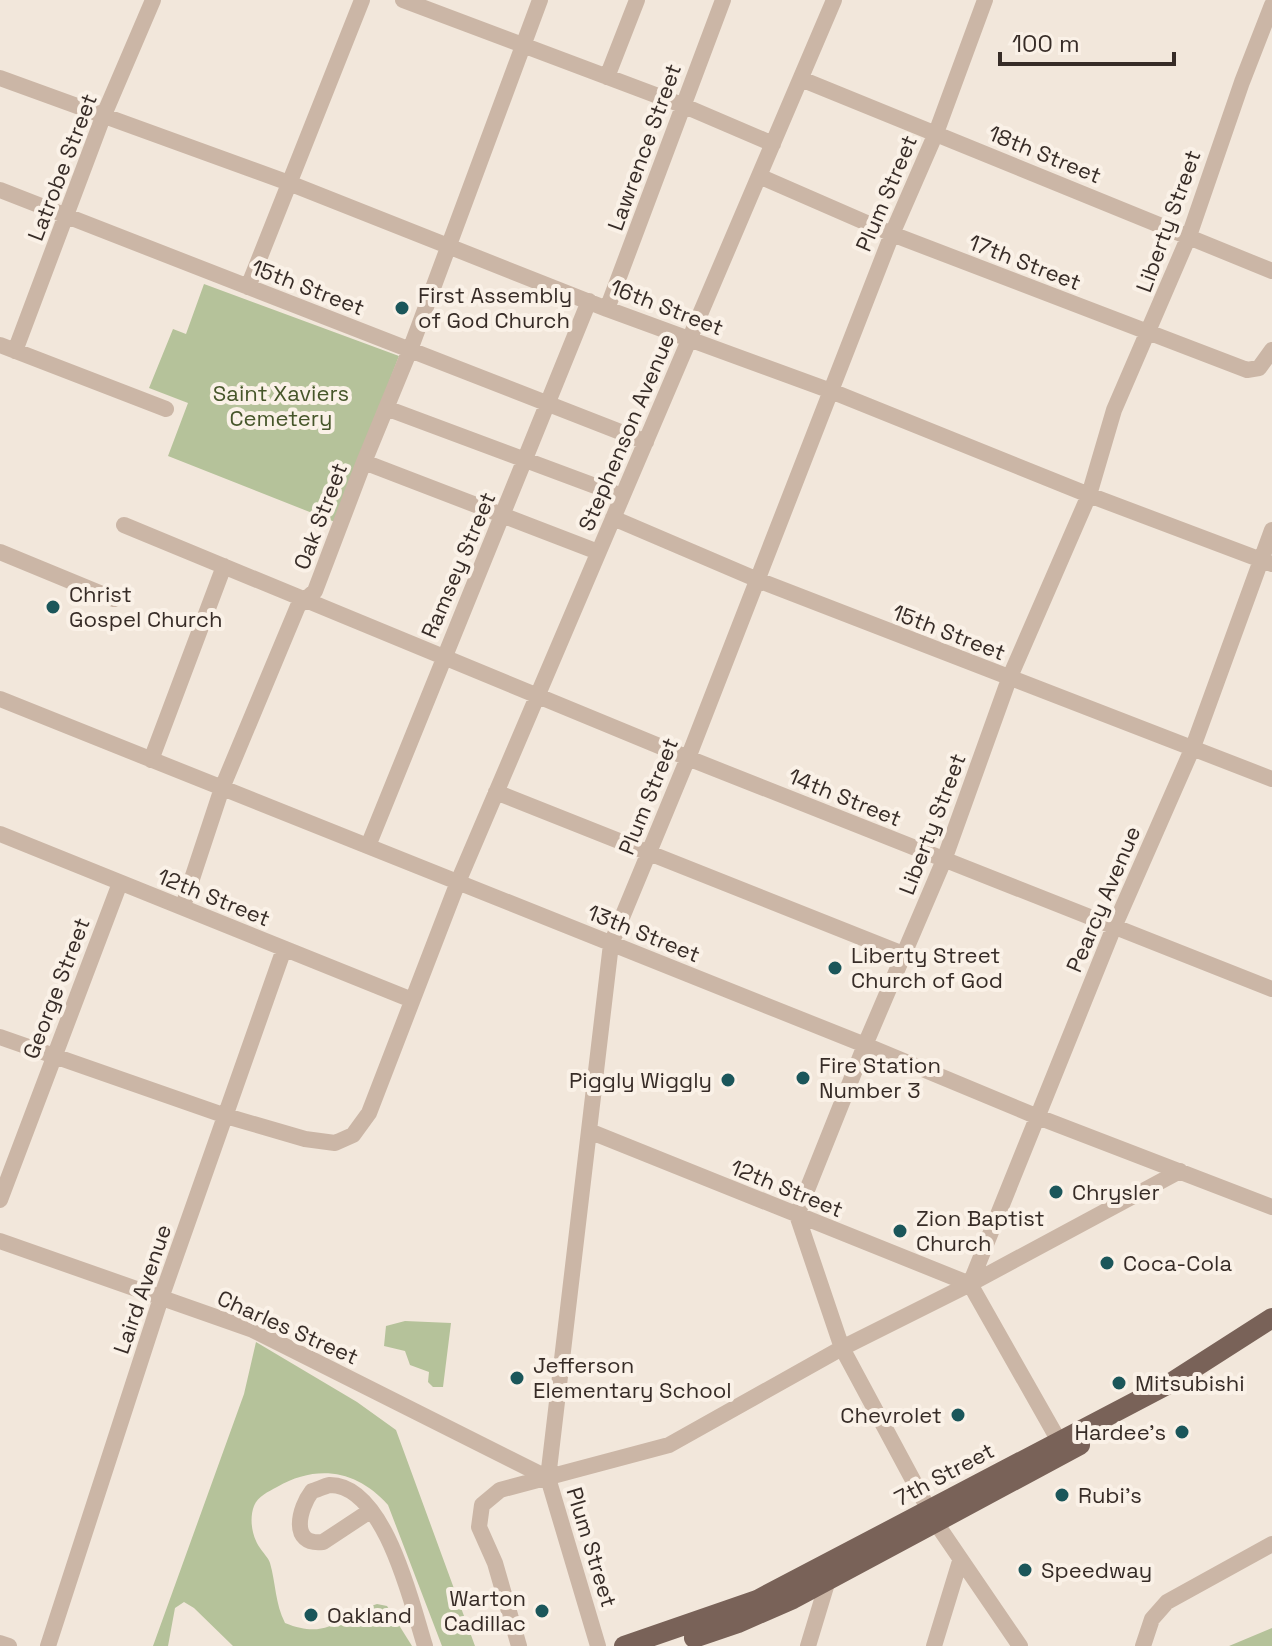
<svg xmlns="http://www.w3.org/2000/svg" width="1272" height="1646" font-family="'Space Grotesk',sans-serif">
	<rect width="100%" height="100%" fill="#f2e7db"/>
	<path fill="#b5c29a" d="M204 284 399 356 335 522 168 456 188 403 149 388 173 329 186 334Z
		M405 1321 451 1323 443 1387H433L428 1382 429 1372 410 1365 405 1351 384 1346 386 1326Z
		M256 1342 357 1402 396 1430 475 1646H442L388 1505C357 1470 317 1464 277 1487 268 1492 258 1496 254 1506 249 1519 252 1537 260 1548 263 1553 268 1557 270 1563 276 1584 275 1603 285 1623 329 1641 340 1616 377 1604L387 1606 412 1646H233L194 1608 184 1602 175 1608 168 1646H153L244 1394Z
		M1272 1628V1646H1229Z"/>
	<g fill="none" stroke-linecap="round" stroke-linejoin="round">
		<path stroke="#cbb6a6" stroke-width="16" d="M403 0 682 105 773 144
			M607 77 637 0
			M0 78 289 183 607 309 831 391 1089 495 1272 564
			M801 79 1272 271
			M759 176 892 234 1247 370 1259 368 1272 350
			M0 190 646 442
			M248 287 362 0
			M607 309 723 0
			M0 345 166 409
			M15 351 103 117 153 0
			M386 408 622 496
			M364 462 598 552
			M613 518 758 580 1272 779
			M124 525 688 758 1272 989
			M0 552 114 599
			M0 699 865 1045 1038 1117 1272 1207
			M151 760 224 566
			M496 792 903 954
			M0 834 412 1000
			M368 846 589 301
			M183 906 222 788 298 606 315 591 364 462 410 350 540 0
			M0 1037 226 1116 305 1139 335 1143 353 1135 369 1113 458 882 834 0
			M589 1131 970 1284
			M0 1200 120 883
			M0 1241 253 1330 548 1478
			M970 1284 1114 927 1193 747 1272 530
			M970 1284 1059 1441
			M370 1511 323 1542C289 1546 299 1508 312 1491 317 1490 324 1486 330 1485 385 1485 412 1605 425 1646
			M0 1643 9 1646
			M48 1646 161 1298 284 949
			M519 1646 495 1563 479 1527 482 1505 500 1490 669 1445 842 1348 970 1284 1180 1171
			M598 1646 548 1478 611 944 688 758 892 234 936 133 985 0
			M808 1646 828 1580
			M934 1646 960 1561
			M1020 1646 936 1523 842 1348 797 1215 865 1045 944 860 1009 679 1089 495 1114 410 1189 236 1242 82 1272 5
			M1143 1646 1152 1619 1167 1602 1272 1544"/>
		<path stroke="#796258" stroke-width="20" d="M694 1638 738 1623 793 1599 1080 1445
			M624 1646 757 1600 1169 1384 1272 1318"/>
	</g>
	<g fill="#1b565a" stroke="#faf1e7" stroke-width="3">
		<circle cx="402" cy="308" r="8"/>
		<circle cx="53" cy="607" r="8"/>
		<circle cx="835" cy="968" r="8"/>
		<circle cx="803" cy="1078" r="8"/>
		<circle cx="728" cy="1080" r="8"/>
		<circle cx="1056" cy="1192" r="8"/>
		<circle cx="900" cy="1231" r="8"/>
		<circle cx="1107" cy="1263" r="8"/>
		<circle cx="517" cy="1378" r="8"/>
		<circle cx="1119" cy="1383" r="8"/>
		<circle cx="958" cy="1415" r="8"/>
		<circle cx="1182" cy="1432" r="8"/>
		<circle cx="1062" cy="1495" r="8"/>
		<circle cx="1025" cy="1570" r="8"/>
		<circle cx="542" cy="1611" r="8"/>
		<circle cx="311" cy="1615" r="8"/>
	</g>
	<g text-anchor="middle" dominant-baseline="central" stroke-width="8" stroke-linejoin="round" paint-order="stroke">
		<g font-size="22" fill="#372c27" stroke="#faf1e7">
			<text transform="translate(644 147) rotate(-70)">Lawrence Street</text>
			<text transform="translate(1045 154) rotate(22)">18th Street</text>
			<text transform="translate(62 167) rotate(-69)">Latrobe Street</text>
			<text transform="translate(886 193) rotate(-67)">Plum Street</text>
			<text transform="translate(1168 221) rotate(-70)">Liberty Street</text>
			<text transform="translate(1025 262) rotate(21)">17th Street</text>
			<text transform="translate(308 287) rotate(21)">15th Street</text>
			<text transform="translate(667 307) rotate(21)">16th Street</text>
			<text transform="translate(626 432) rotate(-67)">Stephenson Avenue</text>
			<text transform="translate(320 516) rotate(-69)">Oak Street</text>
			<text transform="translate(458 565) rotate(-67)">Ramsey Street</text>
			<text transform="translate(949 632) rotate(21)">15th Street</text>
			<text transform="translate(648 796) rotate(-68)">Plum Street</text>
			<text transform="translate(845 797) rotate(22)">14th Street</text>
			<text transform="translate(932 824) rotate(-69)">Liberty Street</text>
			<text transform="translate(214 897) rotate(22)">12th Street</text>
			<text transform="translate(1103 899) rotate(-67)">Pearcy Avenue</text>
			<text transform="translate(644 933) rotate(22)">13th Street</text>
			<text transform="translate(56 988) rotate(-69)">George Street</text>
			<text transform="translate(787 1188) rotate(22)">12th Street</text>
			<text transform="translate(142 1289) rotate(-71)">Laird Avenue</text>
			<text transform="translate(288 1327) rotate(24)">Charles Street</text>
			<text transform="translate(944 1474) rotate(-28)">7th Street</text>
			<text transform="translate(592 1547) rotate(73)">Plum Street</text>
		</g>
		<g font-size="22" fill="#372c27" stroke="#faf1e7" text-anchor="start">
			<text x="418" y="295">First Assembly<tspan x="418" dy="25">of God Church</tspan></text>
			<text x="69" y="594">Christ<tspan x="69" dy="25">Gospel Church</tspan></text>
			<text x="851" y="955">Liberty Street<tspan x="851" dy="25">Church of God</tspan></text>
			<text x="819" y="1065">Fire Station<tspan x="819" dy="25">Number 3</tspan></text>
			<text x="712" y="1080" text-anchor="end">Piggly Wiggly</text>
			<text x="1072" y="1192">Chrysler</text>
			<text x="916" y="1218">Zion Baptist<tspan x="916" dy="25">Church</tspan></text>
			<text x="1123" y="1263">Coca-Cola</text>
			<text x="533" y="1365">Jefferson<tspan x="533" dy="25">Elementary School</tspan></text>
			<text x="1135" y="1383">Mitsubishi</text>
			<text x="942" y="1415" text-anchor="end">Chevrolet</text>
			<text x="1166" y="1432" text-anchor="end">Hardee's</text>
			<text x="1078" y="1495">Rubi's</text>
			<text x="1041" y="1570">Speedway</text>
			<text x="526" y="1598" text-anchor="end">Warton<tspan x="526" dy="25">Cadillac</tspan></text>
			<text x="327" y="1615">Oakland</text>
		</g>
		<g font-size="22" fill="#46562a" stroke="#faf1e7">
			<text x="281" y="393">Saint Xaviers<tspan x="281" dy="25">Cemetery</tspan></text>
		</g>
	</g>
	<path d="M1000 52v12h174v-12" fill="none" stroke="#372c27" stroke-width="4"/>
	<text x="1012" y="52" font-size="24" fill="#372c27" stroke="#faf1e7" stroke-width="6" paint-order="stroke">100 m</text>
</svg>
